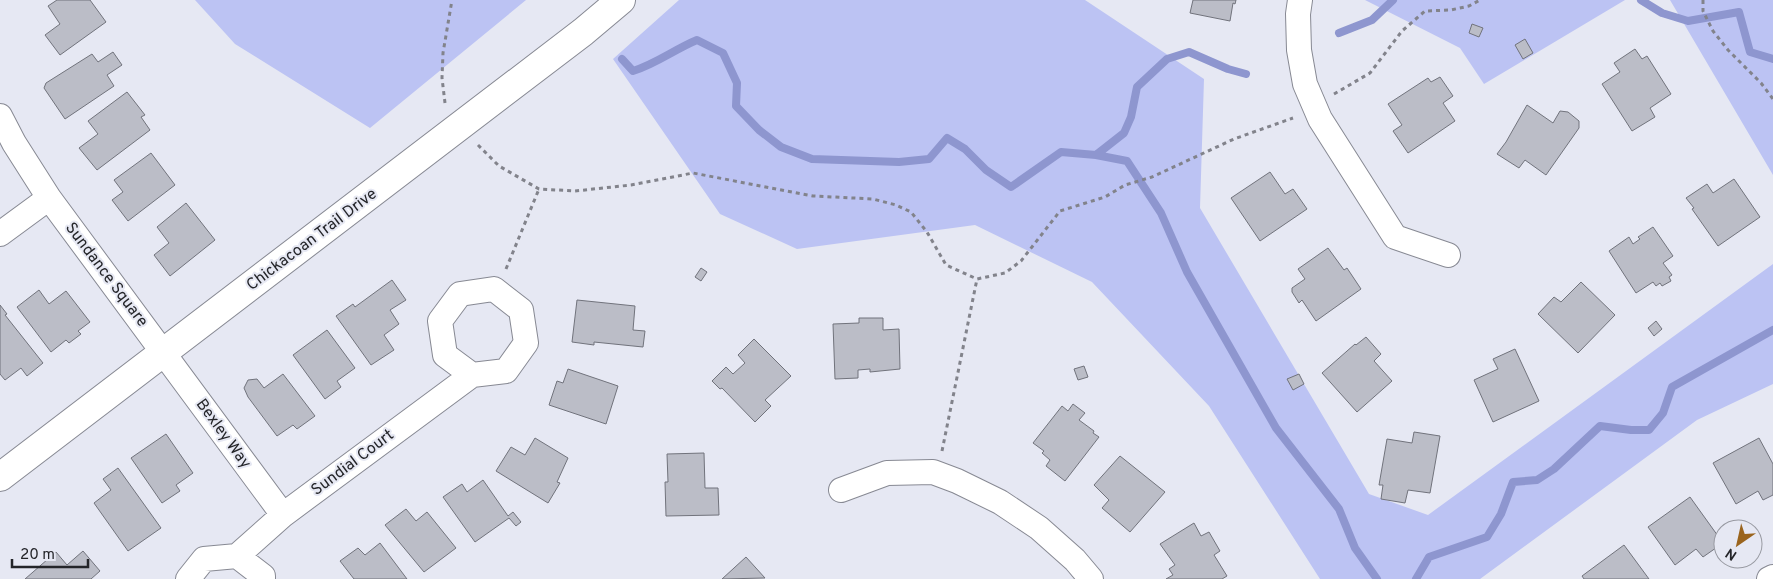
<svg xmlns="http://www.w3.org/2000/svg" width="1773" height="579" font-family="Overpass,sans-serif">
	<rect width="100%" height="100%" fill="#e6e8f3"/>
	<path fill="#bcc3f3" d="M195 0H526L370 128 235 44Z
		M679 0H1085L1204 79 1200 208 1369 494 1428 515 1773 264V384L1697 420 1480 579H1320L1209 406 1092 282 975 225 797 249 720 214 613 59Z
		M1365 0H1625L1484 84 1460 48Z
		M1670 0H1773V175Z"/>
	<g fill="none" stroke-linecap="round" stroke-linejoin="round">
		<path stroke="#8e96cf" stroke-width="8" d="M1641 0 1662 13 1688 21 1739 12 1750 52 1773 59
			M1339 33 1372 20 1393 0
			M622 59 633 71C656 64 675 49 697 40L723 53 737 83 736 106 759 130 781 147 812 159 899 162 929 159 947 138 965 149 986 170 1011 187 1061 152 1096 155 1124 133 1131 117 1137 87 1167 59 1189 52 1228 69 1246 74
			M1096 155 1127 161 1161 213 1187 272 1276 428 1339 509 1355 548 1377 579
			M1416 579 1429 557 1487 537 1501 514 1513 482 1537 480 1554 469 1600 426 1631 430H1649L1663 413 1672 387 1773 330"/>
	</g>
	<path fill="#bbbdc7" stroke="#71737c" d="M57 0H90L106 22 60 55 45 35 60 24 48 6Z
		M1193 0H1236L1235 4 1233 3 1230 21 1190 13Z
		M1472 24 1483 28 1479 37 1469 33Z
		M1525 39 1533 53 1523 59 1515 45Z
		M1635 49 1642 59 1647 56 1671 94 1650 108 1655 117 1632 131 1602 84 1620 72 1614 63Z
		M113 52 122 65 107 75 114 86 65 119 44 88 46 83 92 54 98 62Z
		M1440 77 1453 96 1443 103 1455 121 1408 153 1393 131 1402 125 1388 104 1428 78 1431 82Z
		M127 92 145 115 141 117 150 130 97 170 79 148 98 134 88 121Z
		M1527 105 1553 123 1560 111 1568 112 1579 121V128L1546 175 1525 160 1519 168 1497 154 1506 142Z
		M151 153 175 185 128 221 112 200 123 192 114 180Z
		M1270 172 1285 194 1293 189 1307 209 1260 241 1231 198Z
		M1734 179 1760 217 1718 246 1692 209 1694 208 1686 198 1707 184 1713 193Z
		M186 203 215 240 170 276 154 255 169 243 157 227Z
		M1653 227 1673 256 1663 263 1672 275 1669 277 1671 281 1662 286 1660 283 1656 286 1653 282 1636 293 1609 251 1629 237 1633 244 1640 239 1638 237Z
		M1328 248 1344 270 1347 268 1361 289 1316 321 1302 300 1299 303 1292 292V288L1305 279 1298 269Z
		M701 268 707 272 701 281 695 277Z
		M392 280 406 300 390 310 399 324 384 335 394 350 371 365 336 316 353 304 355 307Z
		M1581 282 1615 315 1578 353 1538 314 1554 297 1561 302Z
		M39 290 49 304 66 291 90 322 78 331 81 334 69 343 66 340 51 352 17 307Z
		M577 300 635 306 633 330 645 331 643 347 594 342V345L572 342Z
		M0 305 7 314 5 315 43 363 27 376 21 368 5 380 0 374Z
		M859 318H883V330L899 329 900 369 870 372V369L858 370V378L835 379 833 324 859 323Z
		M1656 321 1662 329 1654 336 1648 328Z
		M327 330 355 368 337 381 341 387 325 399 293 355Z
		M1366 337 1381 354 1374 361 1392 381 1357 412 1322 373 1355 344 1356 345Z
		M754 339 791 376 765 400 771 406 755 422 722 388 720 389 712 381 726 367 733 374 745 363 738 355Z
		M1515 349 1539 401 1493 422 1474 380 1498 369 1493 359Z
		M1084 366 1088 377 1078 380 1074 369Z
		M568 369 618 386 606 424 549 405 557 381 563 383Z
		M283 374 315 416 297 429 293 425 277 436 248 397 244 388 248 380 257 379 264 388Z
		M1299 374 1304 384 1293 390 1287 379Z
		M1073 404 1085 413 1079 420 1094 431 1093 433 1099 437 1065 481 1046 466 1050 460 1042 453 1044 451 1033 443 1062 406 1068 411Z
		M1414 432 1440 436 1430 493 1408 490 1405 503 1381 499 1383 485H1379L1387 439 1412 443Z
		M166 434 193 473 176 485 180 491 162 503 131 458Z
		M535 438 568 458 557 482 560 483 548 503 496 471 511 447 525 455Z
		M1759 438 1773 464V495L1763 500 1758 491 1736 504 1713 463Z
		M704 453 705 488H718L719 515 666 516 665 482H668L667 454Z
		M1120 456 1165 492 1130 532 1102 508 1109 500 1094 485Z
		M118 468 161 528 128 551 94 503 111 490 103 479Z
		M483 480 508 516 513 512 521 522 516 526 509 518 475 542 443 497 462 484 467 492Z
		M1690 497 1723 543 1703 557 1696 549 1675 565 1648 527Z
		M406 509 416 521 427 512 456 548 424 572 385 525Z
		M1194 523 1201 536 1209 532 1220 551 1214 555 1227 576 1222 579H1166L1173 575 1169 569 1175 565 1160 544Z
		M380 543 407 579H354L340 561 358 548 365 555Z
		M1624 545 1649 579H1584L1582 576Z
		M83 551 100 571 91 579H25L56 552 67 565Z
		M746 557 765 578 722 579Z"/>
	<g fill="none" stroke-linecap="round" stroke-linejoin="round">
		<defs>
			<path id="street" d="M1300 0 1298 14 1299 50 1305 84 1320 119 1395 237 1448 255
				M0 116 14 143 49 198 0 234
				M49 198 283 515
				M841 490 887 473 933 472 957 481 1000 502 1039 528 1075 560 1091 579
				M237 556 263 576V579
				M188 579 204 559 237 556 283 515 472 375 506 371 526 343 521 310 494 289 460 294 440 321 445 355 472 375
				M1769 579 1773 577"/>
			<path id="secondary" d="M0 477 583 32 621 0"/>
		</defs>
		<use href="#street" stroke="#878993" stroke-width="26"/>
		<use href="#secondary" stroke="#878993" stroke-width="30"/>
		<path stroke="#82838b" stroke-width="3" stroke-dasharray="4 4" stroke-linecap="butt" d="M1703 0V11L1713 31 1728 50 1761 83 1773 99
			M1334 94 1370 73 1402 31 1425 11 1451 10 1469 6 1480 0
			M445 103 442 78 443 53 452 0
			M478 145 499 166 539 189 575 191 631 185 693 173 813 196 873 199 896 205 911 212 927 232 946 265 977 279 1005 273 1021 261 1060 211 1105 197 1125 185 1152 177 1234 139 1293 118
			M506 269 539 189
			M942 451 977 279"/>
		<use href="#street" stroke="#fff" stroke-width="24"/>
		<use href="#secondary" stroke="#fff" stroke-width="28"/>
	</g>
	<g text-anchor="middle" dominant-baseline="central" stroke-width="4" stroke-linejoin="round" paint-order="stroke">
		<g font-size="16" fill="#242529" stroke="#e6e8f3">
			<text transform="translate(312 240) rotate(-37)">Chickacoan Trail Drive</text>
			<text transform="translate(106 275) rotate(53)">Sundance Square</text>
			<text transform="translate(223 434) rotate(54)">Bexley Way</text>
			<text transform="translate(353 463) rotate(-37)">Sundial Court</text>
		</g>
	</g>
	<g transform="translate(1738 544) rotate(214)"><circle r="24" fill="#e6e8f3" stroke="#989aa2"/>
	<path d="M0-4L9 19L0 12L-9 19Z" fill="#9a641d"/>
	<text y="-8" font-size="14" font-weight="bold" text-anchor="middle" fill="#242529">N</text>
	</g>
	<path d="M12 559v8h76v-8" fill="none" stroke="#242529" stroke-width="2.5"/>
	<text x="20" y="559" font-size="15" fill="#242529" stroke="#e6e8f3" stroke-width="4" paint-order="stroke">20 m</text>
</svg>
